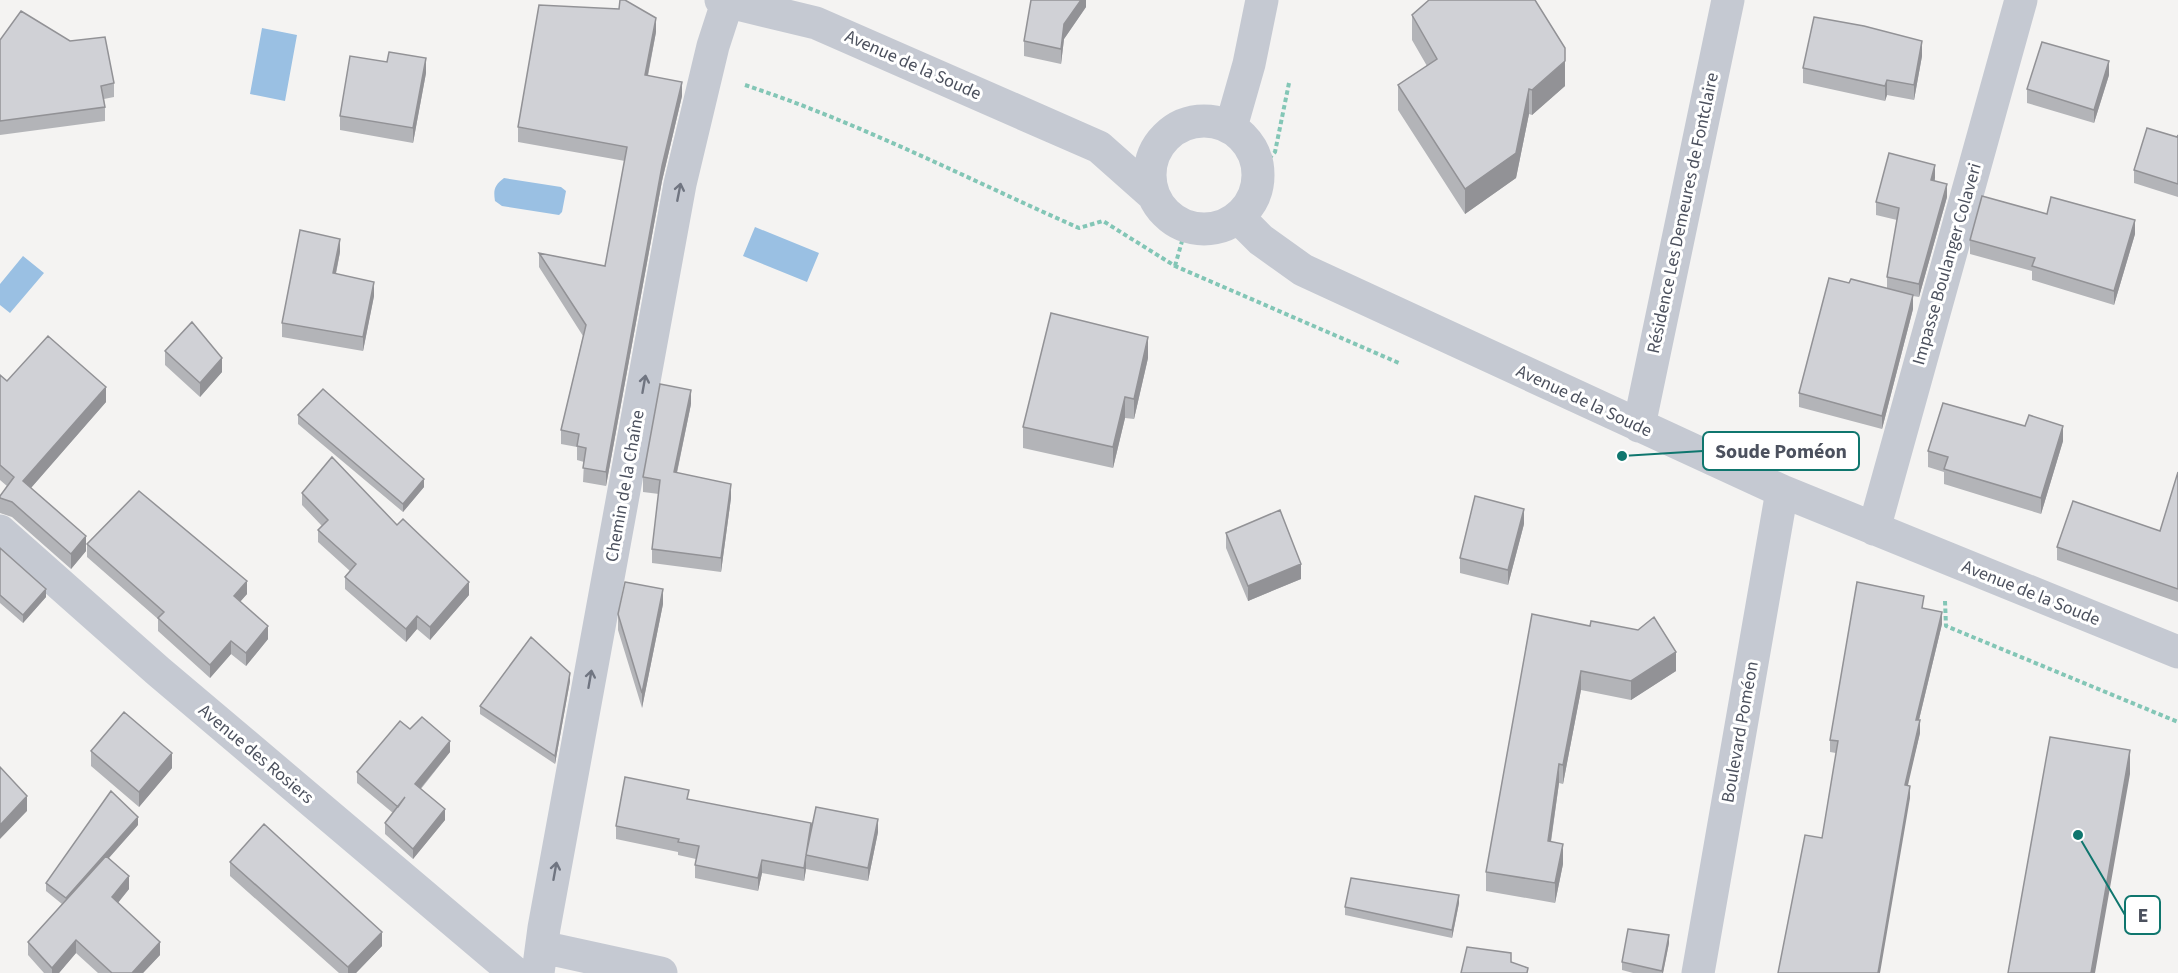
<svg xmlns="http://www.w3.org/2000/svg" width="2178" height="973" font-family="'Source Sans 3',sans-serif">
	<rect width="100%" height="100%" fill="#f4f3f2"/>
	<path fill="#9ac0e3" d="M262 28 297 35 285 101 250 94Z
		M504 178 561 187 566 191 562 212 559 215 502 206 495 201C493 189 495 185 504 178Z
		M755 227 819 253 807 282 743 256Z
		M23 256 44 273 10 313 0 305V284Z"/>
	<g fill="none" stroke-linecap="round" stroke-linejoin="round">
		<path stroke="#83c6b6" stroke-width="4" stroke-dasharray="4.5 3" stroke-linecap="butt" d="M745 85C860 123 968 179 1079 228L1103 221 1175 266 1399 363
			M1259 170 1275 152 1289 83
			M1175 266 1186 227
			M1945 601 1946 626 2178 722"/>
		<path stroke="#c5c9d2" stroke-width="33" d="M721 0 816 23 1099 147 1152 194
			M1150 175a54 54 0 1 1 108 0a54 54 0 1 1-108 0Z
			M1231 127 1249 64 1262 0
			M1239 218 1261 240 1303 270 1782 491 2178 652
			M1639 426 1728 0
			M1874 529 2021 0
			M0 531 158 671 515 973
			M542 947 661 973
			M538 973 544 928 680 184 713 46 727 3
			M1698 973 1782 491"/>
	</g>
	<path fill="#b3b4b8" d="M1086 0V7L1064 39 1061 64 1024 56V41Z
		M1412 15 1565 86 1532 115 1529 114 1516 178 1465 214 1398 110V85L1427 66 1412 40Z
		M656 32 648 76 682 96 662 181 606 486 583 482 584 462 577 460V447L561 444V430L583 336 539 267V253L605 266 625 161 518 142V127Z
		M0 40 114 83V97L104 99 105 107V121L0 135Z
		M1922 56 1914 100 1887 95 1885 101 1803 83V68Z
		M426 73 413 143 340 130V116Z
		M2109 75 2094 123 2027 103V89Z
		M2178 135V197L2134 183V170L2177 137Z
		M1935 178V181L1947 197 1919 297 1913 296V309L1882 429 1799 407V393L1849 283 1887 289V277L1897 220 1876 215V202Z
		M2047 214 2135 234 2114 305 2032 280V271L1970 254V240Z
		M340 252 336 274 374 296 363 351 282 337V323Z
		M165 351 222 372 200 397 165 365Z
		M1148 358 1134 419 1125 418 1113 468 1023 448V427Z
		M0 375 7 381 106 402 31 488 86 551 71 569 12 517 0 513V496L7 486 0 480Z
		M691 404 677 473 731 498 721 572 652 563V549L659 494 643 492V477Z
		M298 415 424 487 403 512 298 424Z
		M2025 426 2063 441 2041 514 1944 484V472L1928 467V451Z
		M2178 472V602L2057 560V547L2160 531Z
		M302 493 397 525 469 595 430 640 417 629 406 642 345 589V577L350 571 318 542V530L322 526 302 505Z
		M1524 524 1508 585 1460 573V558Z
		M1226 533 1301 579 1248 601 1226 548Z
		M87 544 247 594 240 601 268 639 246 666 231 654 210 678 158 631V619L87 557Z
		M0 548 46 597 23 623 0 603Z
		M663 604 642 708 618 630V614Z
		M1924 608 1942 624 1919 720 1920 733 1907 785 1910 798 1822 838 1836 753 1830 752V740Z
		M1532 614 1676 671 1631 700 1581 690 1563 784 1559 783 1551 842 1563 864 1555 903 1486 891V872Z
		M570 681 555 764 480 714V706Z
		M410 729 450 752 421 789 445 820 413 859 385 834V823L393 813 357 783V772Z
		M91 751 172 768 139 807 91 766Z
		M689 799 811 830 878 832 868 881 806 869 804 881 762 873 758 891 695 878V865L696 859 678 855V852L616 839V826Z
		M138 825 109 858 129 889 118 903 160 955 143 973H98L76 953 59 973H44L28 955V942L62 904 46 891V883Z
		M230 862 382 946 356 973H339L230 876Z
		M1459 903 1452 938 1345 915V907Z
		M1669 943 1663 973H1633L1622 970V962Z"/>
	<path fill="#929296" d="M1081 0H1086V7L1064 39 1061 64V49L1064 24Z
		M656 18V32L645 89V75Z
		M1922 41V56L1914 100V85Z
		M426 58V73L413 143V128Z
		M1565 61V86L1532 115V90Z
		M2109 61V75L2094 123V110Z
		M1887 80V95L1885 101V86Z
		M682 82V96L662 181 606 486V472L662 166Z
		M1529 89V114L1516 178 1465 214V189Z
		M1935 165V178L1931 193V180Z
		M1947 184V197L1919 297V284Z
		M2135 220V234L2114 305V291Z
		M340 239V252L333 287V273Z
		M374 282V296L363 351V337Z
		M1913 295V309L1882 429V416Z
		M1148 337V358L1134 419V399Z
		M222 358V372L200 397V383Z
		M106 387V402L23 497V481Z
		M691 390V404L674 486V472Z
		M1125 397V418L1113 468V447Z
		M2063 426V441L2041 514V498Z
		M424 479V487L403 512V504Z
		M731 484V498L721 572V558Z
		M1524 509V524L1508 585V570Z
		M86 536V551L71 569V554Z
		M1301 564V579L1248 601V586Z
		M247 581V594L234 609V596Z
		M469 582V595L430 640V627Z
		M46 589V597L23 623V615Z
		M663 589V604L642 708V693Z
		M1942 612V624L1916 732V720Z
		M417 616V629L406 642V629Z
		M268 626V639L246 666V653Z
		M231 641V654L210 678V665Z
		M1676 652V671L1631 700V681Z
		M1581 671V690L1563 784V765Z
		M570 673V681L555 764V756Z
		M1920 720V733L1905 798V785Z
		M450 741V752L415 795V784Z
		M2130 750V774L2095 973H2091Z
		M172 753V768L139 807V792Z
		M1559 764V783L1548 861V841Z
		M1910 786V798L1880 973H1878Z
		M27 796V811L0 839V825Z
		M445 809V820L413 859V849Z
		M138 817V825L66 906V898Z
		M878 819V832L868 881V868Z
		M1563 844V864L1555 903V883Z
		M806 856V869L804 881V868Z
		M762 860V873L758 891V878Z
		M129 876V889L112 910V897Z
		M1459 895V903L1452 938V930Z
		M382 932V946L356 973H348V967Z
		M1669 935V943L1663 973H1662Z
		M76 940V953L59 973H52V968Z
		M160 942V955L143 973H132Z"/>
	<path fill="#d0d1d6" stroke="#929296" stroke-width="1.5" d="M620 0H625L656 18 645 75 682 82 662 166 606 472 583 468 586 448 577 446 579 434 561 430 586 325 539 253 605 266 627 147 518 127 539 5 619 9Z
		M1031 0H1081L1064 24 1061 49 1024 41Z
		M1429 0H1535L1565 48V61L1532 90 1529 89 1516 153 1465 189 1398 85 1437 59 1412 15Z
		M21 11 70 41 105 37 114 83 101 86 105 107 0 121V40Z
		M1814 17 1864 26 1922 41 1914 85 1887 80 1885 86 1803 68Z
		M2042 42 2109 61 2094 110 2027 89Z
		M389 52 426 58 413 128 340 116 350 56 387 62Z
		M2147 128 2177 137 2178 135V184L2134 170Z
		M1889 153 1935 165 1931 180 1947 184 1919 284 1887 277 1899 208 1876 202Z
		M1982 196 2047 214 2051 197 2135 220 2114 291 2032 266 2035 258 1970 240Z
		M300 230 340 239 333 273 374 282 363 337 282 323Z
		M1829 278 1849 283 1851 279 1913 295 1882 416 1799 393Z
		M1051 313 1148 337 1134 399 1125 397 1113 447 1023 427Z
		M192 322 222 358 200 383 165 351Z
		M48 336 106 387 23 481 86 536 71 554 12 502 0 498V496L14 477 0 465V375L7 381Z
		M660 384 691 390 674 472 731 484 721 558 652 549 660 480 643 477Z
		M323 389 424 479 403 504 298 415Z
		M1943 403 2025 426 2029 415 2063 426 2041 498 1944 469 1948 457 1928 451Z
		M332 457 397 525 403 519 469 582 430 627 417 616 406 629 345 577 356 564 318 530 328 520 302 493Z
		M2178 472V589L2057 547 2073 501 2160 531Z
		M139 491 247 581 234 596 268 626 246 653 231 641 210 665 158 618 164 612 87 544Z
		M1475 496 1524 509 1508 570 1460 558Z
		M1280 510 1301 564 1248 586 1226 533Z
		M0 548 46 589 23 615 0 595Z
		M625 582 663 589 642 693 618 614Z
		M1857 582 1924 596 1922 608 1942 612 1916 720H1920L1905 785 1910 786 1878 973H1778L1805 835 1822 838 1838 741 1830 740Z
		M1532 614 1590 626 1591 621 1638 630 1654 617 1676 652 1631 681 1581 671 1563 765 1559 764 1548 841 1563 844 1555 883 1486 872Z
		M531 637 570 673 555 756 480 706Z
		M124 712 172 753 139 792 91 751Z
		M422 717 450 741 415 784 445 809 413 849 385 823 405 797 398 807 357 772 400 721 410 729Z
		M2050 737 2130 750 2091 973H2008Z
		M0 767 27 796 0 825Z
		M625 777 689 790 687 799 811 823 804 868 762 860 758 878 695 865 699 846 678 842 679 839 616 826Z
		M111 791 138 817 66 898 46 883Z
		M816 807 878 819 868 868 806 855Z
		M264 824 382 932 348 967 230 862Z
		M106 856 129 876 112 897 160 942 132 973H112L76 940 52 968 28 942Z
		M1351 878 1459 895 1452 930 1345 907Z
		M1628 929 1669 935 1662 971 1622 962Z
		M1467 947 1511 953V962L1528 968 1527 973H1461Z"/>
	<defs><path id="oneway-shaft" d="M-6 0H5M1.5-3L5.5 0L1.5 3" fill="none" stroke-width="1.6" stroke-linecap="round" stroke-linejoin="round" transform="scale(1.5)"/></defs>
	<g stroke="#707581">
		<use href="#oneway-shaft" transform="translate(679 192) rotate(-79)"/>
		<use href="#oneway-shaft" transform="translate(644 384) rotate(-80)"/>
		<use href="#oneway-shaft" transform="translate(590 679) rotate(-80)"/>
		<use href="#oneway-shaft" transform="translate(555 871) rotate(-80)"/>
	</g>
	<g text-anchor="middle" dominant-baseline="central" stroke-width="6" stroke-linejoin="round" paint-order="stroke">
		<g font-size="18" fill="#4c515e" stroke="#fff">
			<text transform="translate(913 65) rotate(24)">Avenue de la Soude</text>
			<text transform="translate(1683 213) rotate(-78)">Résidence Les Demeures de Fontclaire</text>
			<text transform="translate(1947 264) rotate(-74)">Impasse Boulanger Colaveri</text>
			<text transform="translate(1584 401) rotate(25)">Avenue de la Soude</text>
			<text transform="translate(625 486) rotate(-80)">Chemin de la Chaîne</text>
			<text transform="translate(2031 593) rotate(22)">Avenue de la Soude</text>
			<text transform="translate(1740 732) rotate(-80)">Boulevard Poméon</text>
			<text transform="translate(256 754) rotate(40)">Avenue des Rosiers</text>
		</g>
	</g>
	<path fill="none" stroke="#0f766e" stroke-width="2" d="M1622 456L1703 451M2078 835L2125 915"/>
	<g fill="#0f766e" stroke="#fff" stroke-width="2">
		<circle cx="1622" cy="456" r="6"/>
		<circle cx="2078" cy="835" r="6"/>
	</g>
	<g fill="#fff" stroke="#0f766e" stroke-width="2">
		<rect x="1703" y="432" width="156" height="38" rx="6"/>
		<rect x="2125" y="896" width="35" height="38" rx="6"/>
	</g>
	<g font-size="20" text-anchor="middle" font-weight="bold" fill="#4c515e">
		<text x="1781" y="458">Soude Poméon</text>
		<text x="2143" y="922">E</text>
	</g>
</svg>
